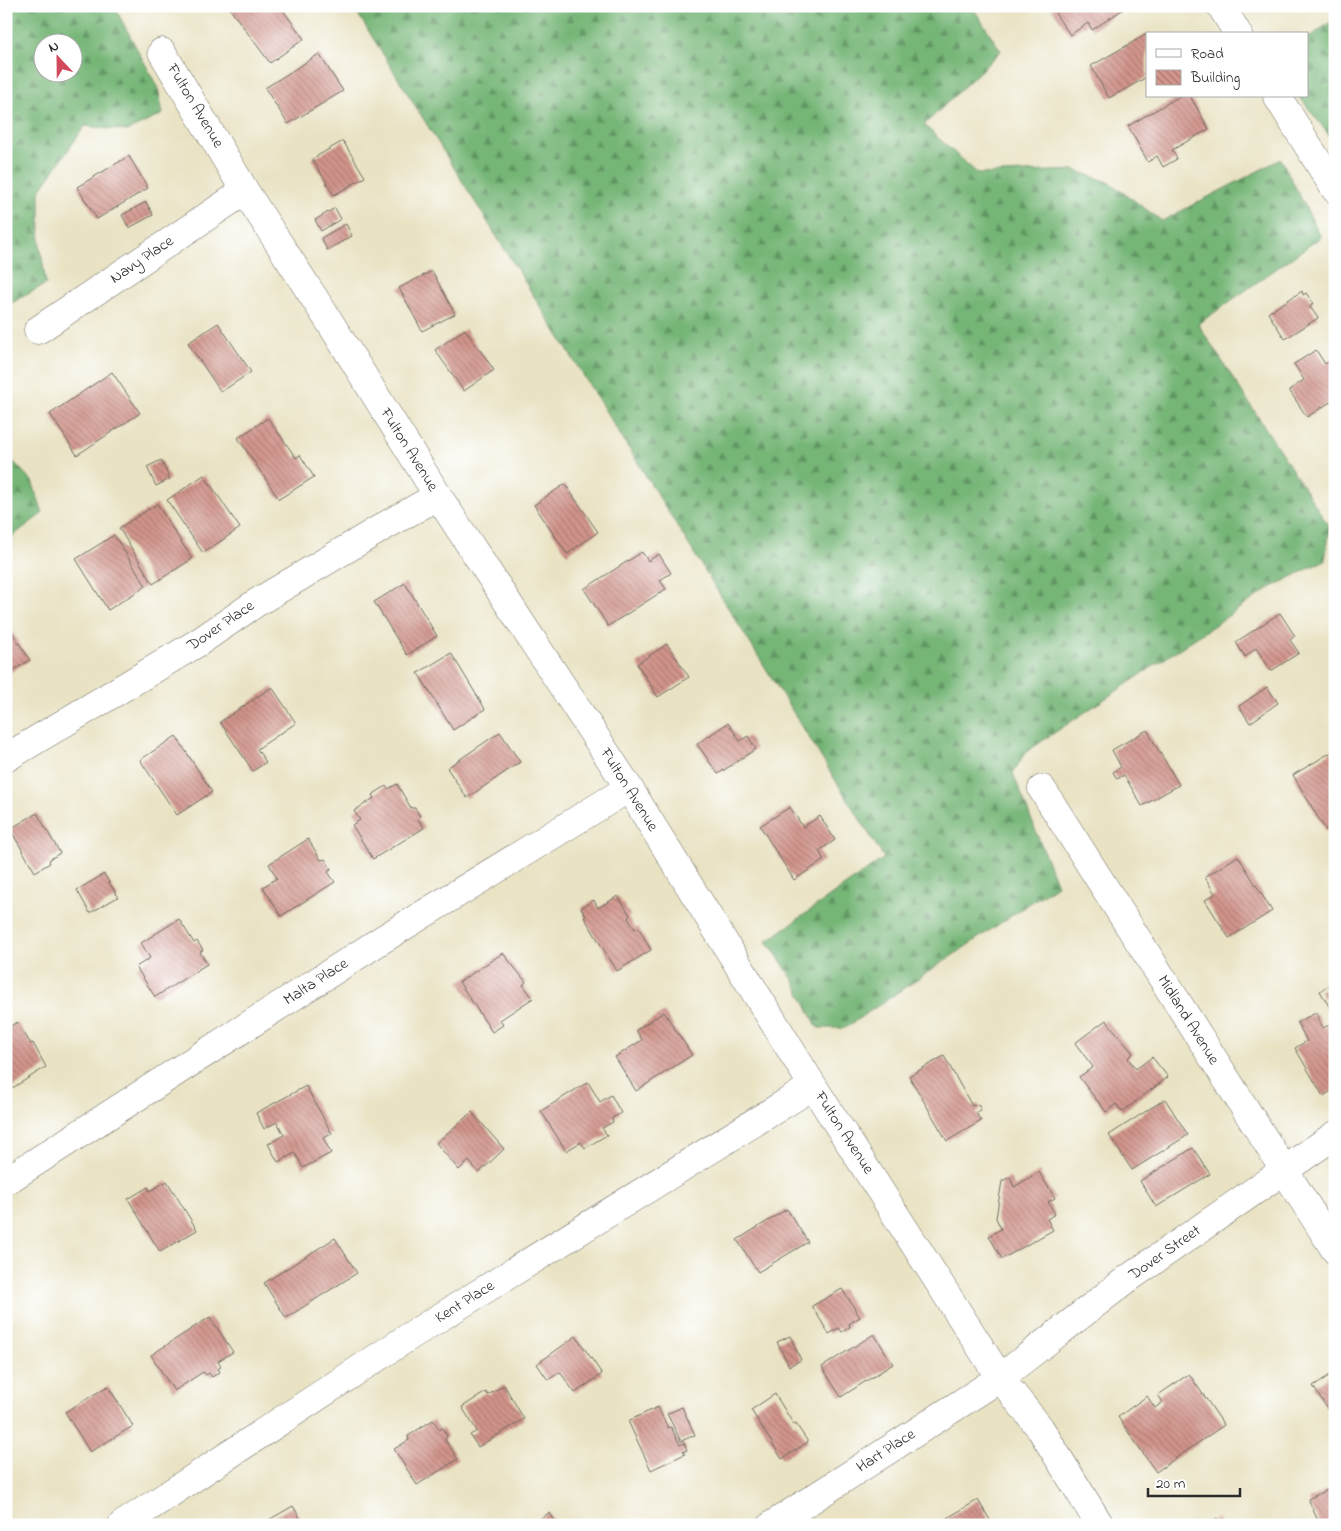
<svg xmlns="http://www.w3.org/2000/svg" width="1341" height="1531" font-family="'Indie Flower',sans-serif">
	<defs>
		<pattern id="forest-firs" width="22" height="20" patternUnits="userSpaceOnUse" patternTransform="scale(1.25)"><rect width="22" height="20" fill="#74b576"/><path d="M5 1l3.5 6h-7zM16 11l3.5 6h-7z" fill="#5f9361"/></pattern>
		<pattern id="building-back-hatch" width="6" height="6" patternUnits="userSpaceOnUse" patternTransform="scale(1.25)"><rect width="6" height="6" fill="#d1948b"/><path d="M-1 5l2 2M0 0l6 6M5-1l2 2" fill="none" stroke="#aa7972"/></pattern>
	</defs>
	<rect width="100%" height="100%" fill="#fff"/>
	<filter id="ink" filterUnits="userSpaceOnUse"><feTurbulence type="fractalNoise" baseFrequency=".02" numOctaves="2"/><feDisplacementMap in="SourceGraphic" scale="10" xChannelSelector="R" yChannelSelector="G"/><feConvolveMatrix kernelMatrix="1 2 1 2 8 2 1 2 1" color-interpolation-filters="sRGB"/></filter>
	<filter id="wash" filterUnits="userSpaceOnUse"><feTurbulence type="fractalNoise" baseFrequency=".0096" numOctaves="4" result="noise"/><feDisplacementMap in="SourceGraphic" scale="20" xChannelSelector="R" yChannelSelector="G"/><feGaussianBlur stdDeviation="1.12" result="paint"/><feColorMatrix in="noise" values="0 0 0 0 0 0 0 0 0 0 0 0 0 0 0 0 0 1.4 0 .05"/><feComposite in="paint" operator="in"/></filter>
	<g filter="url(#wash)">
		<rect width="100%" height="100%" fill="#e9e3c4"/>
		<path fill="url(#forest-firs)" stroke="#507050" fill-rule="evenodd" d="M9 6H114L158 88 163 114 127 131 85 126 40 190V245L46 284 6 306V11ZM42 42H72V72H42Z
			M353 6H972L1001 51 924 125 978 174 1074 170 1109 182 1162 221 1281 159 1321 237 1198 324 1330 528 1325 560 1268 589 1026 752 1013 773 1057 885 845 1028H818L793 979 767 941 884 858Z
			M1335 19V143L1299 96H1307V39Z
			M6 454 32 481 43 513 6 541Z"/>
		<g id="blocks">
			<path fill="url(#building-back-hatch)" d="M234 6H280L304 39 270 63 230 9Z
				M1056 6H1128L1092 30 1088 23 1070 35 1052 9Z
				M1147 34V77L1109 98 1091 66Z
				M319 54 343 91 288 124 265 88Z
				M1180 96H1190L1209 129 1172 150 1177 159 1163 167 1157 156 1148 162 1128 126Z
				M343 141 365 177 334 195 312 159Z
				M129 156 148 188 97 219 77 187Z
				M146 202 153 215 129 228 122 215Z
				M335 208 341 219 321 231 315 220Z
				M346 224 352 236 327 250 321 238Z
				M432 271 455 314 422 331 399 288Z
				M1302 291 1303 295 1306 293 1313 303 1310 307 1318 318 1285 339 1268 313Z
				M218 323 251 372 221 392 188 343Z
				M465 329 494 370 464 391 435 350Z
				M1316 350 1325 364 1335 357V399L1307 417 1289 390 1304 380 1294 364Z
				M112 372 140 413 77 455 50 414Z
				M268 418 296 458 300 455 314 477 279 499 238 438Z
				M161 460 170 479 156 486 147 467Z
				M204 475 240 528 203 553 167 500Z
				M565 484 598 532 567 554 534 505Z
				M157 504 192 559 153 584 119 528Z
				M114 535 146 586 108 610 76 559Z
				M642 552 648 561 659 554 671 573 660 580 666 589 608 626 584 589Z
				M405 583 437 636 407 655 374 602Z
				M1280 613 1295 636 1290 640 1299 653 1271 671 1256 648 1245 657 1236 642Z
				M6 623 30 660 6 675Z
				M667 644 689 677 658 697 637 664Z
				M451 653 485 709 453 730 418 673Z
				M272 687 296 723 257 749 266 762 253 771 220 722Z
				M1267 687 1278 703 1250 723 1239 706Z
				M728 723 740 741 748 736 756 749 718 774 697 744Z
				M1147 730 1179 785 1142 806 1124 775 1117 779 1113 772 1121 767 1112 750Z
				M500 732 520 762 467 798 447 768Z
				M176 736 212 792 177 815 140 760Z
				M1335 750V825L1326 831 1293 775Z
				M397 784 411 808H415L420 816 418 819 424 828 373 859 352 825 360 820 354 811 374 798 372 795 386 786 388 789Z
				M790 807 803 827 820 816 835 840 819 851 824 860 794 880 760 826Z
				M37 813 60 853 49 860 50 863 35 872 10 829Z
				M308 839 321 860 325 859 331 869 328 872 335 882 281 916 263 887 277 878 269 864Z
				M1238 856 1272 911 1229 938 1205 900 1215 894 1205 877Z
				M104 874 118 897 90 913 77 890Z
				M618 896 630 915 628 918 635 929 638 927 651 950 617 971 584 917 586 916 581 908 594 900 598 908Z
				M179 919 194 943 197 941 203 950 200 952 207 964 155 997 136 967 150 958 141 943Z
				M503 953 526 982 523 985 533 998 500 1020 503 1025 492 1032 459 982Z
				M1335 982V1012L1333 1013 1320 991Z
				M664 1012 692 1055 636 1091 615 1057 642 1040 636 1030Z
				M1316 1013 1323 1028 1333 1023 1335 1025V1089L1323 1096 1295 1048 1307 1041 1297 1022Z
				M1106 1020 1133 1053 1128 1058 1136 1069 1152 1057 1168 1077 1122 1112 1116 1104 1106 1112 1079 1077 1093 1067 1075 1043Z
				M17 1022 31 1044 33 1043 46 1067 6 1092V1029Z
				M944 1056 972 1106 978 1104 981 1110 976 1113 981 1121 947 1141 909 1076Z
				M588 1082 600 1102 611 1095 621 1113 612 1118 613 1122 602 1128 607 1135 585 1148 581 1142 566 1151 541 1111Z
				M306 1086 332 1134 323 1138 331 1153 303 1168 295 1153 278 1162 268 1144 284 1135 277 1122 264 1129 256 1113Z
				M1165 1099 1188 1135 1132 1170 1109 1135Z
				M472 1112 504 1149 479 1173 469 1161 459 1170 436 1143Z
				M1193 1148 1210 1174 1156 1207 1140 1181Z
				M1039 1172 1055 1198 1048 1202 1055 1214 1047 1219 1053 1230 1002 1259 989 1236 1001 1229 996 1218 1002 1181 1010 1177 1014 1187Z
				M167 1181 197 1230 160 1252 128 1199 148 1187 150 1191Z
				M787 1209 808 1242 758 1272 737 1240Z
				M335 1238 357 1273 286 1318 264 1283Z
				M842 1289 860 1317 849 1324 850 1327 842 1332 839 1328 829 1334 812 1306Z
				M210 1317 233 1352 218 1361 221 1367 218 1369 220 1372 212 1377 209 1373 206 1375 203 1372 174 1391 151 1355Z
				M874 1334 893 1364 841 1397 822 1367Z
				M576 1336 602 1374 575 1393 560 1372 548 1380 537 1364Z
				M790 1336 801 1360 789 1366 777 1342Z
				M1335 1372V1414L1332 1416 1313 1386Z
				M1189 1374 1224 1425 1156 1472 1118 1417 1147 1396 1155 1408 1163 1402 1158 1395Z
				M504 1385 524 1419 478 1447 470 1435 477 1431 462 1407 486 1392 488 1395Z
				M108 1386 133 1426 90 1452 65 1412Z
				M775 1394 794 1425 796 1424 808 1442 782 1459 751 1410Z
				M658 1407 668 1428 671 1427 680 1445 684 1443 687 1450 683 1452 685 1454 651 1470 628 1421Z
				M682 1407 695 1435 681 1441 667 1414Z
				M433 1420 440 1430 442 1428 447 1436 445 1440 458 1459 417 1485 394 1449 409 1440 408 1436Z
				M1335 1486V1518L1320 1525 1308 1499Z
				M978 1500 993 1525H944L942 1521Z
				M293 1506 304 1525H260Z
				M549 1513 557 1525H531Z
				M1217 1518 1221 1525H1207Z"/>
		</g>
	</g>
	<g filter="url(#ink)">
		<use href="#blocks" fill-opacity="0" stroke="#6e6b61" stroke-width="1"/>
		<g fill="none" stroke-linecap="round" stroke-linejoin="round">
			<defs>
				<path id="minor" d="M1221 6 1238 34
					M162 52 245 191 331 324 438 496 629 788 813 1086 1000 1378 1040 1428 1100 1525
					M1277 96 1335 189
					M38 330 245 191
					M6 758 199 642 256 603 388 524 438 496
					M1042 789 1335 1250
					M6 1181 383 939 629 788
					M122 1525 410 1336 813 1086
					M772 1525 1000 1378 1126 1280 1335 1135"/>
			</defs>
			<use href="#minor" stroke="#6e6b61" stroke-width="29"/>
			<use href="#minor" stroke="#fff" stroke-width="28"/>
		</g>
	</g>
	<g text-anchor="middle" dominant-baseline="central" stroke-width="4.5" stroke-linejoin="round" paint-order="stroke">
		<g font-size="16" fill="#2b2b2b" stroke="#fff">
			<text transform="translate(195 106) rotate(59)">Fulton Avenue</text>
			<text transform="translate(142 260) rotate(-34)">Navy Place</text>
			<text transform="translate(409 450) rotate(58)">Fulton Avenue</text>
			<text transform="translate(221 626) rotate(-34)">Dover Place</text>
			<text transform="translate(629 790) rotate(58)">Fulton Avenue</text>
			<text transform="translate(316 982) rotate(-33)">Malta Place</text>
			<text transform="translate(1188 1020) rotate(58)">Midland Avenue</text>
			<text transform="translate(844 1133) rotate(57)">Fulton Avenue</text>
			<text transform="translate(1165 1253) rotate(-35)">Dover Street</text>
			<text transform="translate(465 1302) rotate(-32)">Kent Place</text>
			<text transform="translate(886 1451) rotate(-33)">Hart Place</text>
		</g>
	</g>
	<rect width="1341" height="1531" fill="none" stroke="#fff" stroke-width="25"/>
	<rect x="1146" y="32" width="162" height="65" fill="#ffffff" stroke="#aaaaaa"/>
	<rect x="1156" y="49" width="25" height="8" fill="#ffffff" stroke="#aaaaaa"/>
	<text x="1191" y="58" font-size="15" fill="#2b2b2b">Road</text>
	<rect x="1156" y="70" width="25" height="15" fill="url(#building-back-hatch)" stroke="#aaaaaa"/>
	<text x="1191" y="82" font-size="15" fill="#2b2b2b">Building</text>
	<g transform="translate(58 58) rotate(338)"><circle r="24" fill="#ffffff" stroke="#aaaaaa"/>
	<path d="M0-4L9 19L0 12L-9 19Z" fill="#d1495b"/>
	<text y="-8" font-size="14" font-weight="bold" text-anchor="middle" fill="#2b2b2b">N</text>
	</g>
	<path d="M1148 1488v8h92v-8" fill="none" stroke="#2b2b2b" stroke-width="2.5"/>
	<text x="1156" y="1488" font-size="15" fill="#2b2b2b" stroke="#ffffff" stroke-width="4" paint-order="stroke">20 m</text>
</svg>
